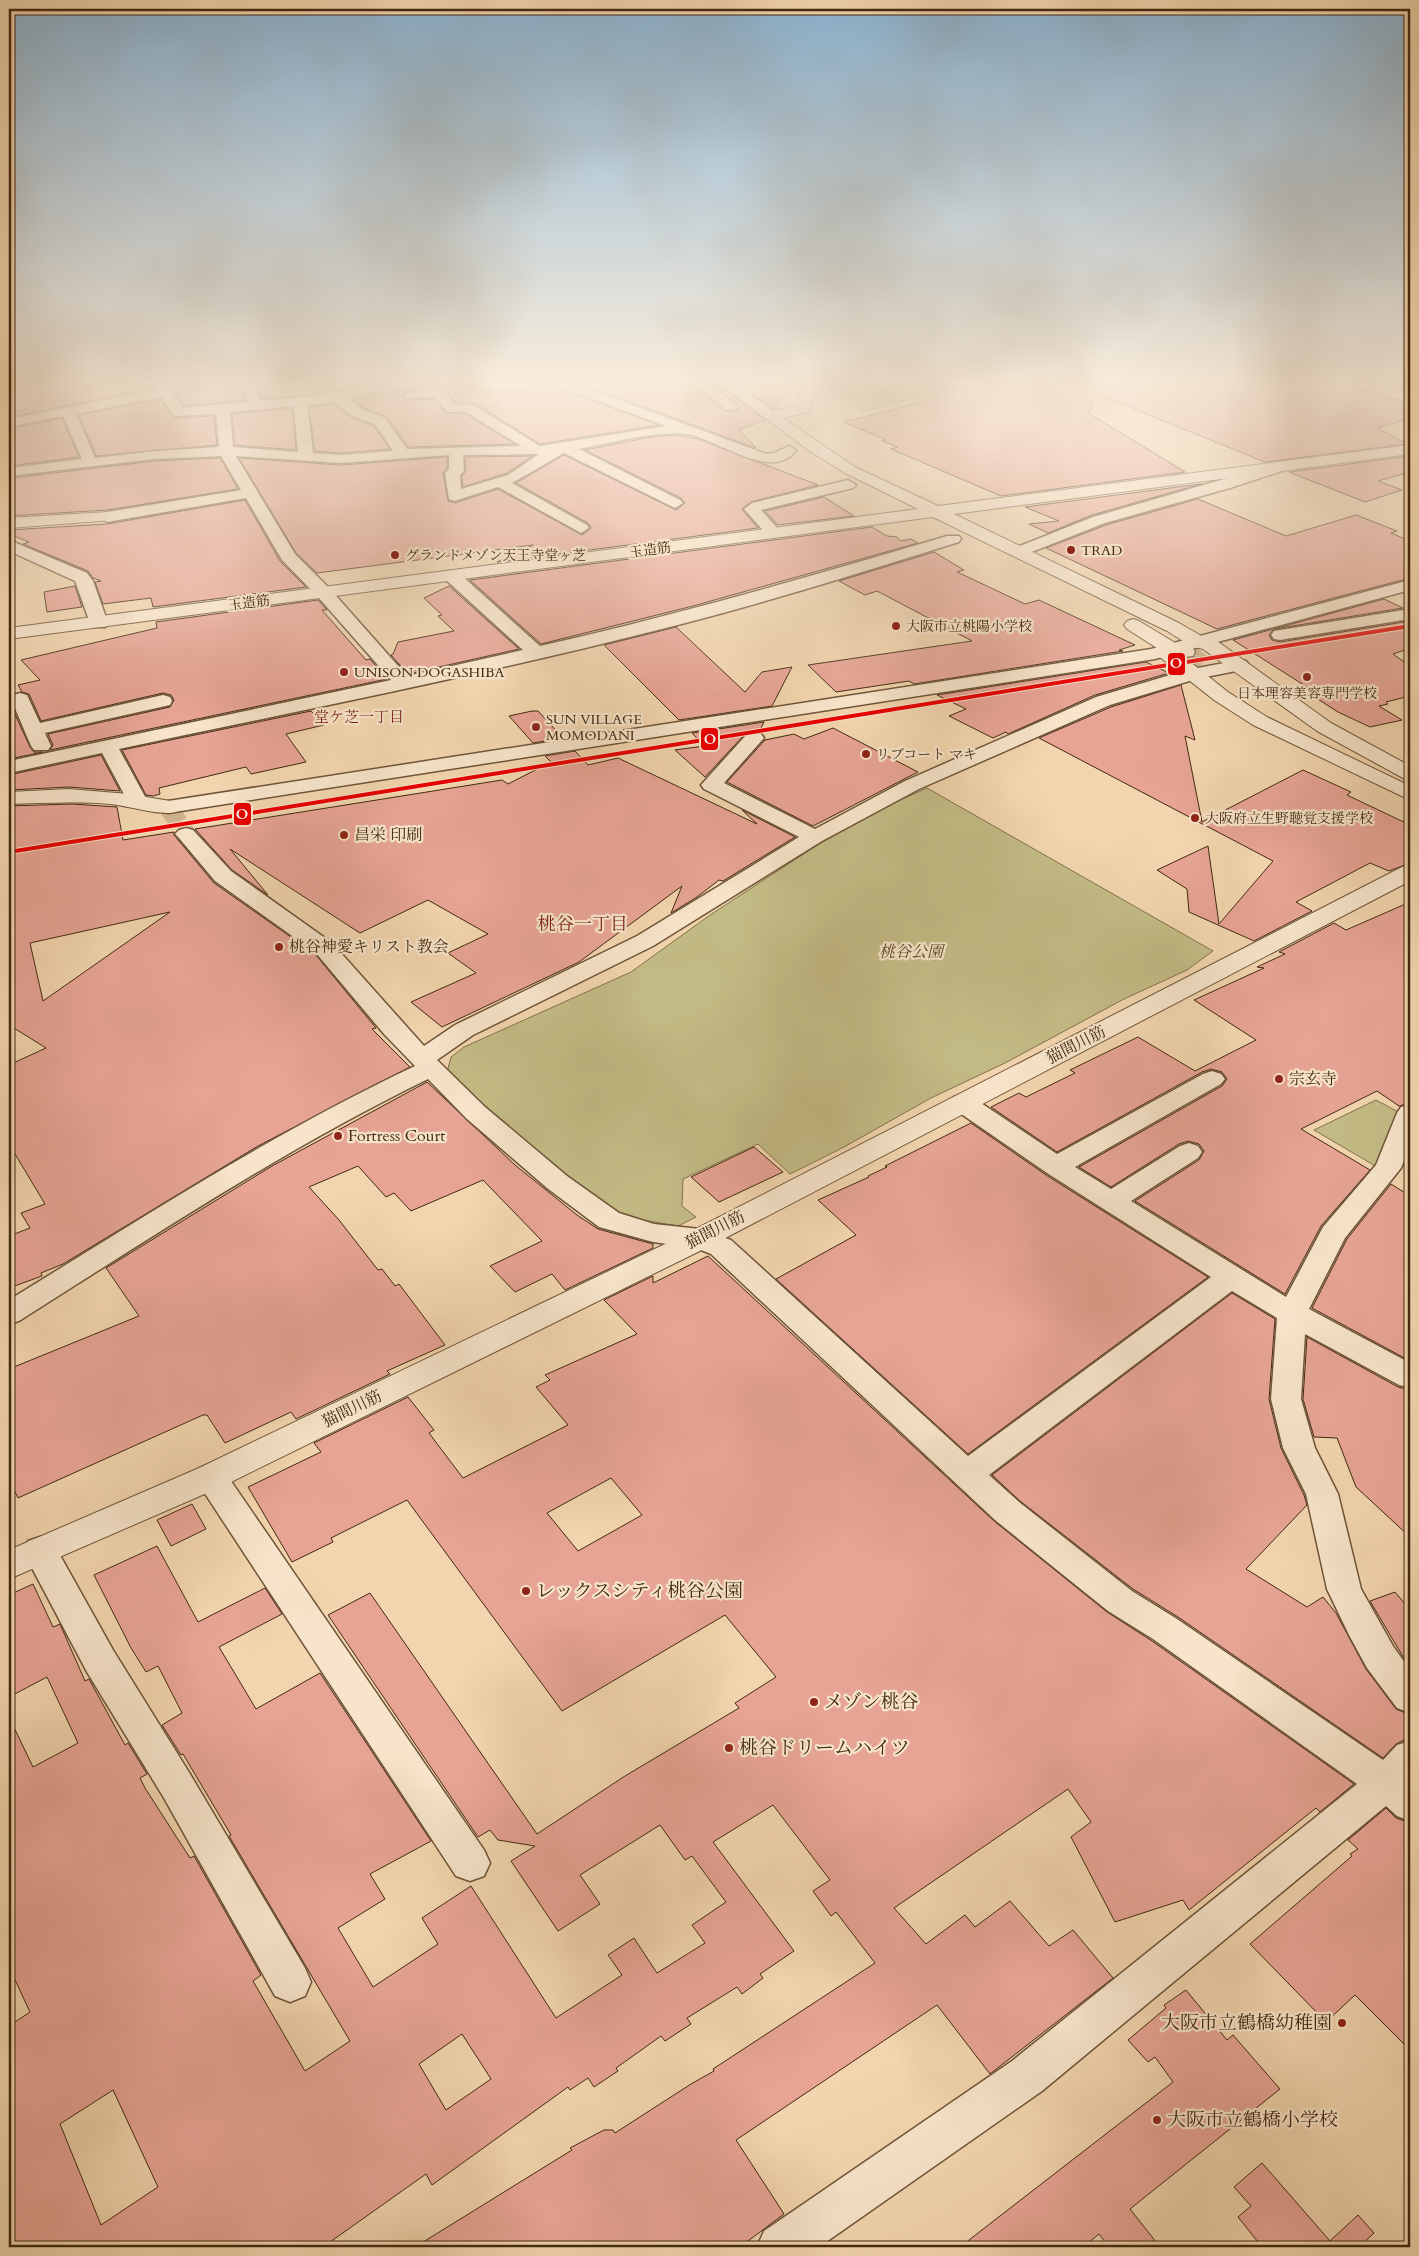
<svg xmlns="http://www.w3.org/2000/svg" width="1419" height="2256" font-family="Cardo,'Noto Serif JP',serif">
	<rect width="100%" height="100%" fill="#f2d5ae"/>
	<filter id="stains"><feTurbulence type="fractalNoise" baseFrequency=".004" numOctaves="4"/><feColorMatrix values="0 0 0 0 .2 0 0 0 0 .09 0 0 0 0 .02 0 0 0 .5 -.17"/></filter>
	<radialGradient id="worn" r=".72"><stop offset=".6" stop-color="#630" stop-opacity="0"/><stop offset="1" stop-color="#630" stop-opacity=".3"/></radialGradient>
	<path fill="#c3bb85" stroke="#82724a" d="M823 379H938L959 387 861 412 848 391 825 392 826 383Z
		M927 788 1213 951 1187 970 1124 999 1005 1063 931 1098 844 1147 790 1174 758 1144 683 1179 682 1206 696 1217 678 1226 619 1216 565 1181 446 1076 451 1057 464 1047 631 972 710 915 819 844 889 805Z
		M1376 1100 1402 1114 1377 1167 1314 1130Z"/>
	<path fill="#e7a494" stroke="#422910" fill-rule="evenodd" d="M26 379H146L153 389 14 416 10 412 28 409 18 397 25 396 16 385 22 384Z
		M164 379H225L231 390H243L246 400 184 406Z
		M252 379H306L320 394 262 399 256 380Z
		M326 379H403L338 390Z
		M567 379H686L725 411H738L739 406 707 379H711L765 420 739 430 756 448Z
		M732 379H796L798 384 773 409Z
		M916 379H1342L1345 384 1410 405V418L1377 428 1407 444 1265 462 1097 394 1088 413 1185 472 1001 496 891 449 898 447 882 441 886 440 844 422 952 395 916 382Z
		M1371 379H1410V392Z
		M546 384 659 425 540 444 474 403H457L444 388 417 389 447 385 511 393Z
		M409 390 402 395 406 400 434 399 446 413 465 414 515 444 408 447 387 417 364 408 353 400Z
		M160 399 174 418 214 416 217 445 96 456 79 415Z
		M333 404 352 418 374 426 390 449 341 453 315 451 309 407Z
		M292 408 296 450 235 445 232 414Z
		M62 418 79 457 9 466V429Z
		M673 435 698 439 818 485 751 502 742 509 758 528 497 562 533 545 317 573 296 553 239 458 341 465 447 457V468L443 473 448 501 455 503 498 489 582 535 591 528 588 523 516 483 564 455 676 510 685 503 681 498 585 450 646 438Z
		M533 456 507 473 463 487 462 476 466 471 465 457Z
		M1410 456V472L1378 481 1402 490 1365 502 1289 472Z
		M220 458 238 489 107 510 9 516V492L15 491 11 478 155 461Z
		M1201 484 1092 515 1048 533 1029 524 1059 521 1025 507Z
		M824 497 854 516 778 525 765 511Z
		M1198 499 1286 536 1356 515 1397 531 1391 533 1410 541V578L1217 629 1046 548 1106 525Z
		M245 500 280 561 306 587 153 607 151 598 103 604 95 582 101 581 93 578 88 571 23 544 29 542 9 534V530L107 524Z
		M872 527 887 536 897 537 901 541 911 539 918 543 693 606 541 644 470 580Z
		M934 552 964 570 957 572 1025 604 1039 600 1135 645 1119 650 1123 651 914 684 909 681 836 692 808 665 972 641 877 591 865 595 839 581Z
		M75 586 82 607 47 612 44 592Z
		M449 586 519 649 408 674 391 655 393 654 398 642 454 631 438 616 442 615 424 598Z
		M1384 599 1403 608 1274 629 1269 635 1272 640 1280 642 1410 621V648L1393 654 1410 666V696L1386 702 1388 704 1379 706 1402 720 1370 727 1338 712 1313 696 1318 694 1233 640Z
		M318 600 327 610H322L366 660 370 659 387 679 50 750 53 745 48 734 170 707 174 700 171 695 163 693 41 721 29 694 22 692 18 685 40 680 21 660 157 628 156 622Z
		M676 627 745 692 762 672 792 667 772 706 679 720 604 645Z
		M1146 662 1169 673 1095 695 1008 734 1006 732 993 738 949 716 966 709 937 695Z
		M1181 685 1195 740 1185 736 1202 822 1303 770 1351 792 1347 795 1410 825V863L1389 871 1370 863 1296 902 1312 911 1254 941 1189 912 1187 889 1157 870 1208 846 1219 924 1273 861 1039 738 1111 707Z
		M9 701 30 747 34 752H43L9 759Z
		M311 711 324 725 286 734 306 762 251 774 246 767 159 788 160 794 153 796 146 795 122 750Z
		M532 711H538L563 738 533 743 509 716Z
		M764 722 759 732 746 733 705 777 675 750 704 746 692 733Z
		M833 728 918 772 813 826 727 782 765 740 794 734 804 739Z
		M575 751 588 765 618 758 757 824 742 810 795 837 723 881 719 880 697 897 671 913 682 886 579 962 442 1027 411 1002 476 973 448 953 488 934 428 900 360 933 230 849 268 895 232 870 195 829 502 780 508 784 551 762 545 756Z
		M101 755 120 791 69 787 9 790V775Z
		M72 804 117 807 123 840 174 832V835L214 883 315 954 376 1028 372 1029 410 1067 258 1146 63 1264 41 1273 42 1276 9 1288V1236L30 1228 21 1213 45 1204 9 1144V1065L46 1048 9 1025V806ZM170 912 43 1001 30 943Z
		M1410 902V1103L1399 1106 1377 1091 1301 1129 1370 1170 1321 1226 1285 1294 1135 1201 1199 1160 1204 1151 1199 1144 1188 1141 1179 1144 1111 1187 1079 1167 1222 1086 1227 1079 1222 1072 1211 1069 1202 1072 1057 1152 991 1107 1019 1093 1026 1097 1075 1073 1070 1070 1138 1037 1195 1071 1256 1040 1194 1000 1264 968 1257 967 1285 954 1279 952 1334 923 1346 930Z
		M427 1082 515 1165 577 1215 598 1229 653 1244V1248L565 1290 552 1274 515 1292 490 1266 542 1241 483 1180 411 1211 394 1193 386 1197 358 1166 309 1187 339 1220 378 1270 382 1269 395 1286 399 1284 445 1345 387 1371 390 1374 296 1419 291 1412 225 1443 207 1415H203L18 1498 9 1479V1369L139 1316 106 1268 272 1166Z
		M971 1123 1049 1177 1208 1277 968 1454 776 1279 856 1235 818 1200 869 1177 868 1176 887 1167 885 1166Z
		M754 1147 783 1172 719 1202 691 1177Z
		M1391 1184 1410 1196V1361L1312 1308 1347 1239Z
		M708 1256 994 1521 1107 1612 1152 1641 1354 1784 1320 1812 1316 1808 1189 1910 1183 1900 1115 1922 1071 1837 1091 1822 1068 1789 894 1908 926 1944 965 1915 975 1927 1010 1901 1049 1946 1073 1930 1113 1978 990 2074 937 2005 736 2140 784 2214 740 2247H415L572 2150 570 2148 604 2130H613L615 2133 691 2084 714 2071 713 2069 875 1963 836 1912 831 1916 813 1891 830 1880 773 1805 713 1842 794 1951 760 1974 763 1978 742 1994 737 1987 687 2018 691 2024 665 2041 661 2036 616 2068 618 2071 594 2087 588 2078 570 2090 568 2087 432 2185 426 2174 323 2247H9V2026L30 2012 9 1967V1717L33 1767 78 1743 47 1677 9 1697V1595L33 1584 53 1627 60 1624 85 1681 89 1679 125 1745 128 1743 147 1774 140 1778 145 1788 190 1858 194 1856 261 1975 253 1981 305 2071 350 2041 229 1836 231 1835 183 1754 181 1755 162 1725 182 1713 158 1666 146 1672 131 1648 94 1575 157 1546 198 1622 265 1588 282 1614 219 1647 256 1709 320 1673 431 1841 370 1874 385 1899 338 1928 373 1987 438 1944 422 1918 471 1886 556 2018 622 1975 608 1955 634 1938 657 1973 705 1943 692 1925 726 1902 692 1856 685 1860 660 1825 580 1875 600 1904 558 1931 511 1861 535 1846 498 1840 490 1830 478 1837 328 1615 370 1593 537 1834 625 1776 739 1708 735 1703 776 1677 725 1615 562 1711 407 1500 331 1538 333 1542 292 1562 248 1487 321 1452 314 1443 408 1397 434 1430 429 1433 463 1478 568 1425 536 1387 550 1380 545 1375 637 1334 604 1300 653 1276V1283ZM611 1478 642 1515 578 1551 547 1513ZM462 2034 491 2079 446 2110 419 2064ZM113 2090 158 2187 101 2225 60 2124Z
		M1232 1293 1275 1319 1269 1399 1281 1448 1304 1495 1307 1505 1246 1569 1307 1607 1323 1597 1336 1613 1366 1669 1396 1709 1410 1715V1737L1396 1744 1383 1758 1178 1617 1133 1589 1020 1501 992 1475Z
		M1307 1337 1398 1387 1410 1390V1537L1356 1487 1337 1438 1314 1437 1303 1399Z
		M192 1504 206 1529 171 1546 157 1520Z
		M1395 1592 1410 1610V1658L1405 1660 1370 1601Z
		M1386 1808 1396 1818 1410 1823V2050L1355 1995 1326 2022 1250 1944 1352 1856 1350 1854 1358 1849 1348 1840Z
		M1186 1990 1227 2040 1233 2035 1280 2089 1130 2209 1160 2247H1109L1099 2234 1083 2247H960L1173 2082 1155 2057 1148 2062 1128 2040 1166 2008 1164 2005Z
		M1262 2163 1330 2241 1358 2215 1374 2233 1359 2247H1262L1238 2217 1251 2206 1234 2187Z"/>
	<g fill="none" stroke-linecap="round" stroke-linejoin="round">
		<path stroke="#cfb38e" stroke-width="19" stroke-dasharray="19 9" stroke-linecap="butt" d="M168 807 186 834"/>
		<path stroke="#cfb38e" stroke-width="20" stroke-dasharray="20 10" stroke-linecap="butt" d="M1186 652 1202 665"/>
		<defs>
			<path id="minor" d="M9 379H24L22 382 9 384Z
				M148 379H162L183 408 248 402 244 388H231L227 379 254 381 261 401 324 395 308 379H323L337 392 358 389 364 386 417 379H479L511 383 527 379H562L766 454 774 453 789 446 796 450C772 484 715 437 686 434 651 431 613 443 579 449L680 500 683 503 675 508 564 453 512 483 587 525 589 528 581 533 498 487 454 501 449 499 445 473 449 469V455L341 463 236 456 295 554 330 589 407 676 523 650 447 581 445 577 447 573H459L540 646C678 615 812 576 947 536H959L961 539 959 542C859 573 759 605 658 630 481 675 299 711 119 749L147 800 144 804 137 806 130 804 127 800 102 753 9 773V761L391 680 318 597 282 560 246 498 107 522 99 517 107 512 241 490 221 456 155 459 9 476V468L82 459 63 416 9 427V419L156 390ZM546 382 666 426 540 446 473 405H456L444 390 411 391 404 395 406 398 435 397 447 412H466L521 446 407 449 385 418 363 410 349 399 373 393 447 383 511 391ZM161 397 174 416 216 414 219 447 155 451 95 458 76 414ZM334 402 353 416 375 424 393 451 341 455 313 453 307 405ZM294 406 298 452 233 447 230 412ZM539 454 508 475 461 489 460 475 464 471 463 455Z
				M1283 462 1288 463 1290 466 1288 469 1230 488 1105 523 1024 555H1012L1010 552 1012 549 1093 517Z
				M848 480 856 485 853 488 761 510 782 533 780 536H768L744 509 752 503Z
				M9 540 87 573 93 581 108 623 105 627H93L90 623 75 581 9 551Z
				M1410 580V590L1155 659 168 813 161 811 158 807 161 803 168 801 1151 649Z
				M1410 609V619L1280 640 1274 639 1271 635 1274 631 1280 630Z
				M1240 660 1246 661 1249 665 1246 669 1196 679 1110 705 919 789 822 841 653 946 473 1035 437 1060 485 1107 567 1176 619 1213 654 1224 700 1229 731 1240 968 1456 1211 1277 1050 1175 954 1109 950 1103 954 1097 963 1095 972 1097 1057 1154 1203 1074 1212 1071 1221 1074 1225 1079 1221 1084 1075 1167 1111 1189 1180 1146 1189 1143 1198 1146 1202 1152 1198 1158 1131 1201 1286 1297 1323 1227 1376 1165 1397 1113 1401 1107 1410 1105V1146L1401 1168 1345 1238 1309 1309 1410 1363V1388L1399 1385 1305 1334 1301 1399 1315 1448 1338 1494 1361 1589 1393 1646 1410 1670V1713L1397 1708 1367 1668 1349 1635 1327 1589 1306 1494 1283 1448 1271 1399 1277 1318 1232 1291 989 1475 1019 1502 1132 1591 1177 1619 1383 1760 1397 1745 1410 1741V1821L1397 1816 1386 1806 1042 2091 819 2247H757L764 2231 1012 2061 1357 1784 1153 1639 1108 1611 995 1520 711 1254 696 1248 653 1242 599 1227 547 1188 467 1119 428 1079C285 1149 153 1236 19 1321L9 1324V1300C142 1218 273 1133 415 1066L384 1034 316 953 215 881 179 838 175 834 179 830 186 828 193 830 231 871 332 943 424 1046 455 1025 637 936 799 837 704 789 701 785 747 734H761L764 738 724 783 815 829 905 781 1096 697 1187 670Z
				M20 693 27 695 40 723 163 695 170 697 172 701 170 705 45 733 51 746 48 750H34L31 746 11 699 13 695Z
				M211 1464 222 1468 484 1850 490 1863 484 1876 470 1881 456 1876 200 1486 195 1477 200 1468Z
				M40 1537 52 1541 113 1650 190 1774 305 1968 311 1982 305 1996 290 2002 275 1996 164 1798 87 1672 23 1551 28 1541Z"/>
			<path id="tertiary" d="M688 379H704L738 407 736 410H726Z
				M713 379H729L773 411 798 406 801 385 798 379H812L815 385 810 412 783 418 855 467 938 506 1410 445V454L954 514 1179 623 1205 638 1217 641 1331 723 1410 766V780L1403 778 1317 731 1203 649 1191 646 1167 631 933 517 9 639V628L918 509 845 473 808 450Z
				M1344 379H1365L1410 394V403L1346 382Z
				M107 512 113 514 115 517 113 520 9 528V518Z
				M1133 619 1139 621 1177 644 1193 648 1195 652 1193 656 1184 657 1228 692 1267 717 1410 786V800L1253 725 1214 700 1161 658 1159 654 1160 650 1127 629 1124 625 1127 621Z
				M69 789 129 794 176 802 179 807 176 812C159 816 129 806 110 804 76 801 43 803 9 804V792Z
				M1410 865V881L710 1246 223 1486 9 1579V1550L199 1468 690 1232 1402 867Z"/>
		</defs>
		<use href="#minor" stroke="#6e5438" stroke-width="3"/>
		<use href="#tertiary" stroke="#6e5438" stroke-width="2"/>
		<use href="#minor" fill="#f7e4ca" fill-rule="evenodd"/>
		<use href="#tertiary" fill="#f7e4ca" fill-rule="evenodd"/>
		<defs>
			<path id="rail-1" d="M9 852 1410 626"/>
		</defs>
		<use href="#rail-1" stroke="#f7e4ca" stroke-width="6"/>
		<use href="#rail-1" stroke="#e80000" stroke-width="4"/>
	</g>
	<linearGradient id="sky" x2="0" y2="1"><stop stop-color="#8bb5d4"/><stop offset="0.55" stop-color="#f9ecdb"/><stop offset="1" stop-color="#f9ecdb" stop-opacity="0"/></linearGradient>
	<rect width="1419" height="695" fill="url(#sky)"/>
	<g fill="#8f2418" stroke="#f7e4ca" stroke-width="2">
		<circle cx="1071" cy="550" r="5"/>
		<circle cx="395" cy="555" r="5"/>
		<circle cx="896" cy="626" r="5"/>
		<circle cx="344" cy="672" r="5"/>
		<circle cx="1307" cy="677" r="5"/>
		<circle cx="536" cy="727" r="5"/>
		<circle cx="866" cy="754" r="5"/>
		<circle cx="1195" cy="818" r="5"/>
		<circle cx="344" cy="835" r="5"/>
		<circle cx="279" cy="947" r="5"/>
		<circle cx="1279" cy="1079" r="5"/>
		<circle cx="338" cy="1136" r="5"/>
		<circle cx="526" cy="1591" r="5"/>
		<circle cx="814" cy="1702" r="5"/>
		<circle cx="729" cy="1748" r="5"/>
		<circle cx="1342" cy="2023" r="5"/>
		<circle cx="1157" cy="2120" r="5"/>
	</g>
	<g text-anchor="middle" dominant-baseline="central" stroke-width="4.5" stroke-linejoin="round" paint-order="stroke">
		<g font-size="14" fill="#422910" stroke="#f7e4ca">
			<text transform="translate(650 550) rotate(-8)">玉造筋</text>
			<text transform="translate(249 603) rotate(-7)">玉造筋</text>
		</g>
		<g font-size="14" fill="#422910" stroke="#f7e4ca" text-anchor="start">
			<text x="1081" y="550">TRAD</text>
			<text x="405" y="555">グランドメゾン天王寺堂ヶ芝</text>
			<text x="906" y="626">大阪市立桃陽小学校</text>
			<text x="354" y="672">UNISON DOGASHIBA</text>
			<text x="1307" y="693" text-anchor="middle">日本理容美容専門学校</text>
			<text x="546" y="719">SUN VILLAGE<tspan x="546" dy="16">MOMODANI</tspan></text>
			<text x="876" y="754">リブコート マキ</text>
			<text x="1205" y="818">大阪府立生野聴覚支援学校</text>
		</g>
		<g font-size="15" fill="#7a1f14" stroke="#f7e4ca">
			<text x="359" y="717">堂ケ芝一丁目</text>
		</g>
		<g font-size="16" fill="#422910" stroke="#f7e4ca" text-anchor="start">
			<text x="354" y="835">昌栄 印刷</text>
			<text x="289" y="947">桃谷神愛キリスト教会</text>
			<text x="1289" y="1079">宗玄寺</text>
			<text x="348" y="1136">Fortress Court</text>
		</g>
		<g font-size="16" font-style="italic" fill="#5c4627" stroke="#f7e4ca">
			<text x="911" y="952">桃谷公園</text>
		</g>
		<g font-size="16" fill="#422910" stroke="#f7e4ca">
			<text transform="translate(1076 1045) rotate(-27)">猫間川筋</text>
			<text transform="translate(715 1230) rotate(-27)">猫間川筋</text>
			<text transform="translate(352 1409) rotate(-26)">猫間川筋</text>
		</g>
		<g font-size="18" fill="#7a1f14" stroke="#f7e4ca">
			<text x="583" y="924">桃谷一丁目</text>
		</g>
		<g font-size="19" fill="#422910" stroke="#f7e4ca" text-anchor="start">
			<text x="536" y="1591">レックスシティ桃谷公園</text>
			<text x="824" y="1702">メゾン桃谷</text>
			<text x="739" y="1748">桃谷ドリームハイツ</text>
			<text x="1332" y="2023" text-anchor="end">大阪市立鶴橋幼稚園</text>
			<text x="1167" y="2120">大阪市立鶴橋小学校</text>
		</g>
	</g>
	<g stroke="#f7e4ca" stroke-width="2">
		<rect x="1167" y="652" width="19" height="24" rx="5" fill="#e80000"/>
		<rect x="700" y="727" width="19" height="24" rx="5" fill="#e80000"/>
		<rect x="233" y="802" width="19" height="24" rx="5" fill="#e80000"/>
	</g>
	<g font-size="14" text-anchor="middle" font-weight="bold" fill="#fff">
		<text x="1176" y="668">O</text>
		<text x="710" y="744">O</text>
		<text x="242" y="819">O</text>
	</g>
	<rect width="1419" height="2256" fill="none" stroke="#f2d5ae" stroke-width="30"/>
	<rect x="10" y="10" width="1399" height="2236" fill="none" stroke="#422910" stroke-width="2.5"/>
	<rect x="15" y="15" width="1389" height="2226" fill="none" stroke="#422910"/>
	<rect width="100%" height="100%" filter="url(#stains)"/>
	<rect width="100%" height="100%" fill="url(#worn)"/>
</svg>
